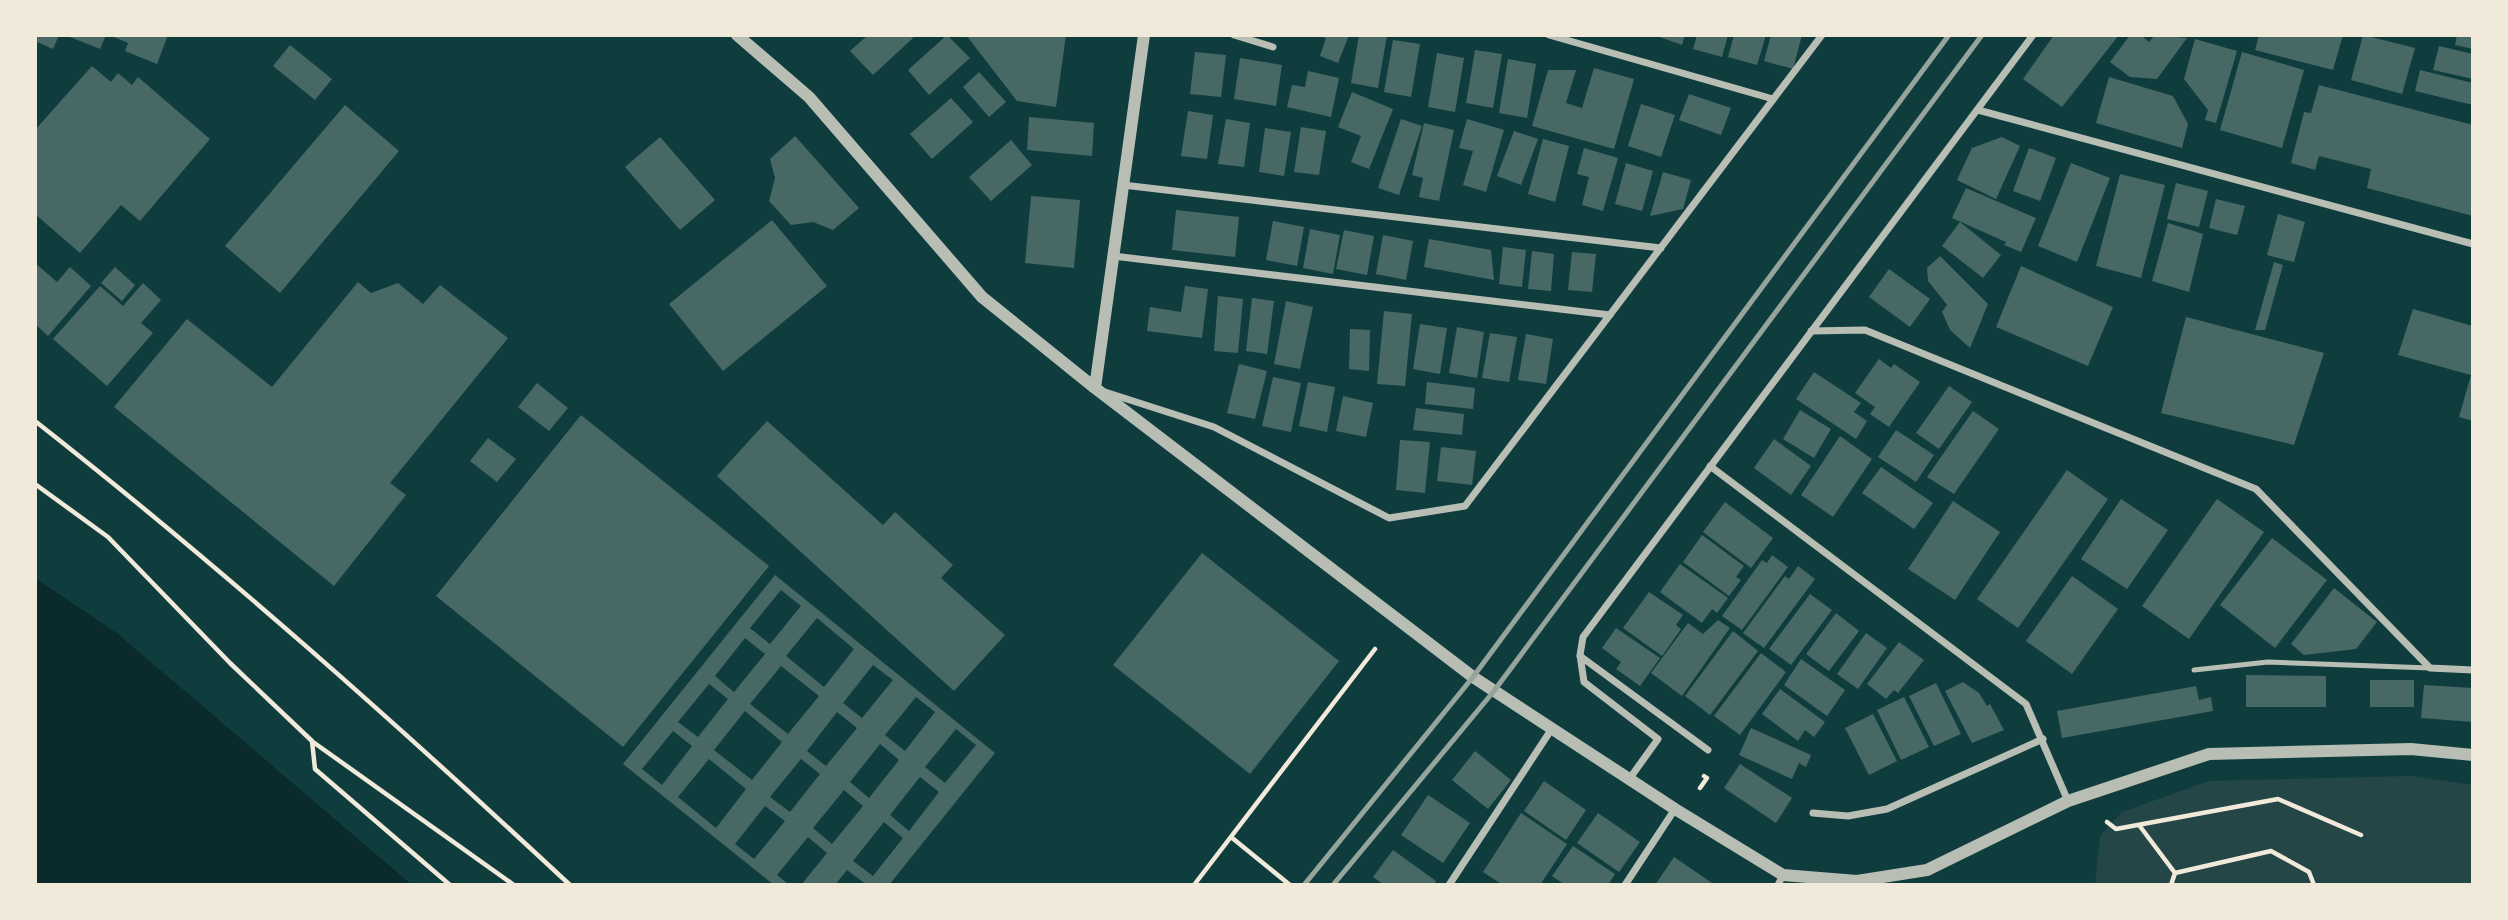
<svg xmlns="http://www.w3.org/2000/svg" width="2508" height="920" font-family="'Space Grotesk',sans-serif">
	<rect width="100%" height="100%" fill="#0f3d3e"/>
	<path fill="#244646" d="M2411 776 2473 785V885H2095L2100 836 2122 812 2209 781Z"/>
	<path fill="#0a2a2b" d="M35 578 118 634 412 885H35Z"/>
	<path fill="#486865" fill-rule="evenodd" d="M35 35H59L53 49 35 41Z
		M65 35H106L100 49Z
		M109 35H168L157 64 125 51 128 43Z
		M868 35H911L913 38 873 75 850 51Z
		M947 35 970 58 929 95 908 70Z
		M966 35H1066L1056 107 1017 101Z
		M1317 35H1349L1338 63 1320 56 1326 38Z
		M1359 35H1387L1378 88 1351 83Z
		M1654 35H1685L1682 45Z
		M1697 35H1728L1722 57 1693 49Z
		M1734 35H1766L1757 65 1728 57Z
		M1771 35H1802L1793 69 1764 61Z
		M2054 35H2119L2062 107 2023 79Z
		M2130 35H2141L2149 42 2155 35 2187 38 2157 79 2130 77 2110 62Z
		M2259 35H2343L2333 70 2255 50Z
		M2363 35 2415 48 2402 94 2351 80Z
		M2457 35H2473V49L2455 45Z
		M2195 39 2237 51 2216 123 2205 120 2208 110 2184 79Z
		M1393 40 1420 44 1411 97 1384 92Z
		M290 45 332 79 315 100 273 66Z
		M2439 46 2473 54V79L2433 70Z
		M1475 50 1502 54 1493 108 1466 103Z
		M1195 52 1226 55 1221 97 1190 94Z
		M2242 52 2304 70 2282 148 2220 130Z
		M1437 53 1464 58 1455 112 1428 107Z
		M1240 58 1282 65 1276 106 1234 99Z
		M1508 59 1536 64 1527 118 1499 113Z
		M92 66 111 82 118 73 132 85 138 77 210 139 140 221 121 205 80 253 35 214V130Z
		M1594 68 1634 79 1614 149 1532 126 1548 70H1576L1566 103 1582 108Z
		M2420 70 2473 83V105L2415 91Z
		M1308 71 1339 78 1331 117 1287 107 1292 85 1305 87Z
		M979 72 1006 102 989 117 963 87Z
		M2109 77 2173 96 2188 124 2182 148 2096 123Z
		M2319 85 2473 125V216L2367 188 2371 169 2319 156 2315 170 2291 163 2304 112 2311 113Z
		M1352 92 1393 109 1369 169 1351 162 1361 136 1338 127Z
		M1689 94 1731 108 1721 135 1679 120Z
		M951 98 973 122 932 159 910 134Z
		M1641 104 1675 115 1661 157 1628 146Z
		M345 105 399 151 280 293 225 246Z
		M1188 111 1213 115 1207 159 1181 156Z
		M1029 117 1094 123 1092 156 1027 150Z
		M1226 119 1250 123 1244 167 1218 164Z
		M1401 119 1422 126 1399 195 1378 188Z
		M1467 119 1504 130 1486 192 1463 185 1473 151 1459 148Z
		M1424 123 1454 130 1439 201 1419 197 1423 178 1412 175Z
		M1301 127 1326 131 1319 175 1294 172Z
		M1265 128 1291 132 1284 176 1259 172Z
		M1514 131 1538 139 1521 185 1497 176Z
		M795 136 859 208 833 230 813 222 791 225 769 201 775 178 770 159Z
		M660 137 715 200 680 230 625 167Z
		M2002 137 2020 146 1996 199 1957 180 1972 148Z
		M1543 139 1569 146 1555 202 1528 194Z
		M1011 140 1032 165 991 201 969 177Z
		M1584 148 1618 158 1603 211 1582 205 1589 177 1577 174Z
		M2029 148 2056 158 2040 201 2013 191Z
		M1626 163 1653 171 1642 211 1615 204Z
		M2071 163 2110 178 2077 262 2038 246Z
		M1663 172 1691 180 1683 209 1650 216Z
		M2120 174 2165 185 2141 278 2096 266Z
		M2176 183 2208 191 2199 227 2167 219Z
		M1966 188 2036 218 2021 252 2004 245 2006 242 1952 218Z
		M1031 196 1080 200 1074 268 1025 263Z
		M2216 199 2245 206 2237 235 2209 228Z
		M1176 210 1239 217 1235 257 1172 250Z
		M2278 214 2305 222 2294 262 2267 255Z
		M772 220 827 286 723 371 669 304Z
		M1273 221 1304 227 1297 266 1266 260Z
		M1960 222 2001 255 1983 278 1942 246Z
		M2168 223 2203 234 2189 292 2152 281Z
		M1310 229 1340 235 1333 274 1303 268Z
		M1344 230 1374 236 1367 275 1336 269Z
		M1383 235 1413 241 1406 280 1376 274Z
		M1429 239 1491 250 1494 280 1424 267Z
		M1503 247 1526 250 1522 287 1499 284Z
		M1532 251 1554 254 1551 291 1528 289Z
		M1572 252 1596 254 1592 292 1568 290Z
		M1940 256 1988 304 1970 348 1950 330 1942 312 1947 305 1928 281 1927 268Z
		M2274 262 2283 265 2265 330H2255Z
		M35 263 57 282 70 267 91 286 48 336 35 324Z
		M2021 266 2113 307 2088 366 1996 327Z
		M115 267 135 285 122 301 101 283Z
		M1889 269 1930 299 1910 327 1869 297Z
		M358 282 371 293 398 283 423 304 440 285 508 338 390 483 406 495 334 586 114 407 187 319 272 387Z
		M143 283 161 300 141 323 153 333 107 386 53 339 100 286 123 306Z
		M1185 286 1208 289 1202 338 1147 331 1150 307 1181 312Z
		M1218 296 1243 299 1238 353 1214 351Z
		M1252 298 1274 301 1267 354 1246 351Z
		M1286 301 1313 307 1300 369 1274 364Z
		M2413 309 2473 326V421L2459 417 2471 375 2398 355Z
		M1384 311 1412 314 1405 386 1377 384Z
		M2186 317 2324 353 2294 445 2161 413Z
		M1420 324 1447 328 1440 374 1413 369Z
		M1457 327 1484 332 1477 378 1449 373Z
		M1350 329 1370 330 1369 371 1349 369Z
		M1490 333 1517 337 1509 382 1482 378Z
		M1526 334 1553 339 1546 384 1518 380Z
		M1879 359 1891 368 1894 364 1920 382 1889 427 1870 414 1875 407 1855 393Z
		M1239 364 1267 371 1255 419 1227 413Z
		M1814 372 1861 403 1854 412 1867 421 1856 439 1796 399Z
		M1273 377 1301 383 1291 432 1262 426Z
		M1308 382 1335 387 1327 432 1299 426Z
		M1427 382 1475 388 1473 409 1425 404Z
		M537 383 568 408 549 431 518 407Z
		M1949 386 1972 402 1939 449 1916 433Z
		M1343 396 1373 403 1366 437 1336 431Z
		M1416 408 1464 414 1462 435 1413 430Z
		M1800 410 1831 429 1814 458 1783 439Z
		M1973 411 1999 429 1954 494 1927 477Z
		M581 415 769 566 623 747 436 596Z
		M767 421 883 525 895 512 953 565 941 578 1005 635 954 691 717 476Z
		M1896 430 1934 455 1916 482 1878 457Z
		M1840 436 1872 459 1833 517 1801 495Z
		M488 438 516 459 497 482 470 461Z
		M1774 439 1811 466 1791 495 1754 468Z
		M1400 440 1430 442 1425 493 1396 490Z
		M1441 447 1476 451 1472 485 1437 481Z
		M1881 467 1933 503 1914 529 1862 493Z
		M2067 470 2108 499 2018 628 1977 599Z
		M2121 499 2168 530 2127 589 2081 559Z
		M2217 499 2264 532 2189 639 2142 606Z
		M1953 501 2000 532 1955 600 1908 569Z
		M1725 502 1773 538 1751 568 1703 532Z
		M1702 535 1744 566 1736 577 1741 580 1729 596 1683 562Z
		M2272 538 2327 580 2275 648 2220 605Z
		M1202 553 1339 661 1250 774 1113 665Z
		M1772 555 1788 567 1742 630 1722 616 1762 560 1767 563Z
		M1680 564 1728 598 1717 613 1712 609 1702 623 1660 592Z
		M1798 566 1815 579 1764 648 1743 633 1785 576 1789 579Z
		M775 575 995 753 889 885H867L847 870 835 885H801L827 853 808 837 777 875 789 885H774L623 764ZM781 590 801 606 770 644 750 628ZM817 618 854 649 824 687 786 656ZM745 638 765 654 734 692 715 676ZM873 665 893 680 862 718 843 703ZM781 666 819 696 788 734 750 704ZM709 684 728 699 698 737 678 722ZM916 697 935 712 905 751 885 735ZM745 711 782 742 752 780 714 750ZM837 712 857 728 826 766 807 751ZM956 729 976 745 945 783 925 767ZM673 731 692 746 662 785 642 769ZM880 744 899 760 869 798 850 782ZM709 759 746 789 716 828 678 797ZM801 759 820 774 790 812 770 797ZM920 777 939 792 909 831 890 815ZM844 790 863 806 832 844 813 828ZM765 806 785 821 754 859 735 844ZM884 822 903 838 873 876 853 861Z
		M2072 576 2118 609 2072 674 2026 641Z
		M2334 588 2377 622 2356 649 2304 655 2291 644Z
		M1649 592 1683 615 1676 625 1681 629 1662 656 1623 628Z
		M1810 594 1832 610 1791 665 1769 649Z
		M1836 613 1859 631 1829 671 1806 654Z
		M1718 620 1730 628 1682 696 1651 673 1688 623 1703 634Z
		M1616 628 1660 658 1640 686 1616 669 1621 662 1602 648Z
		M1733 631 1758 651 1710 715 1685 696Z
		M1866 633 1887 648 1858 689 1837 674Z
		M1899 642 1924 660 1898 693 1894 690 1886 699 1867 684Z
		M1761 653 1786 672 1740 735 1714 716Z
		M1801 659 1845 690 1827 716 1784 685Z
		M2246 675 2326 676V707H2246Z
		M2370 680H2414V707H2370Z
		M1963 682 1979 693 1987 706 1990 704 2004 730 1972 743 1945 691Z
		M1936 683 1961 734 1934 746 1909 696Z
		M2424 685 2473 688V722L2421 718Z
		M2196 686 2199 700 2211 697 2213 711 2062 738 2057 711Z
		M1780 689 1825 722 1814 737 1805 730 1798 741 1762 714Z
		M1904 697 1929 747 1901 760 1877 710Z
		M1873 714 1897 761 1869 775 1845 728Z
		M1751 728 1811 755 1806 767 1799 763 1792 779 1739 755Z
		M1475 751 1511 780 1488 809 1452 780Z
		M1740 764 1792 798 1776 823 1724 788Z
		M1544 781 1586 810 1566 840 1524 811Z
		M1428 795 1470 823 1443 863 1401 835Z
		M1521 813 1567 844 1540 885H1503L1483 872Z
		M1598 813 1640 842 1619 872 1577 843Z
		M1573 846 1615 874 1608 885H1565L1552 876Z
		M1393 850 1436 881 1433 885H1384L1373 877Z
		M1674 857 1715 885H1655Z"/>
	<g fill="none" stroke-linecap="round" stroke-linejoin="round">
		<path stroke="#f1e9da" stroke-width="4.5" d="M35 421C221 567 397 724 570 885
			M35 484 108 537 230 663 312 741 315 769 450 885
			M313 742 514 885
			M1700 788 1707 778 1704 776
			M2107 822 2116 829 2278 799 2361 835
			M2139 825 2175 873
			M1231 837 1290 885
			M1194 885 1375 649
			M2171 885 2175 873 2271 851 2309 872 2314 885"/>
		<path stroke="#b8beb3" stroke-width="5" d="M2194 670 2268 662 2430 668"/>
		<path stroke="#b8beb3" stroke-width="7" d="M1234 35 1273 47
			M1549 35 1773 99
			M1978 110 2473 244
			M1123 185 1661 248
			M1113 256 1610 315
			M1811 331 1865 330 2256 489 2430 668 2473 670
			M1105 392 1214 427 1389 518 1465 506 1822 35
			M1710 466 2026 704 2068 801
			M1580 656 1708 750
			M1630 778 1658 739 1584 682 1580 655 1583 637 2033 35
			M1813 813 1848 816 1887 809 2043 739
			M1449 885 1553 727
			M1625 885 1675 809
			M1778 885 1783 875"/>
		<path stroke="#b8beb3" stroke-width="12" d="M737 35 809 97 982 297 1095 388 1473 677 1675 809 1783 875 1857 881 1927 870 2068 801 2209 754 2411 749 2473 755
			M1095 388 1144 35"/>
		<path stroke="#97a49c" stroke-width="5" d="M1304 885 1473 677 1949 35
			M1333 885 1494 691 1982 35"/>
	</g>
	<rect width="2508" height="920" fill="none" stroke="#f1e9da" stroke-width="74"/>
</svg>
